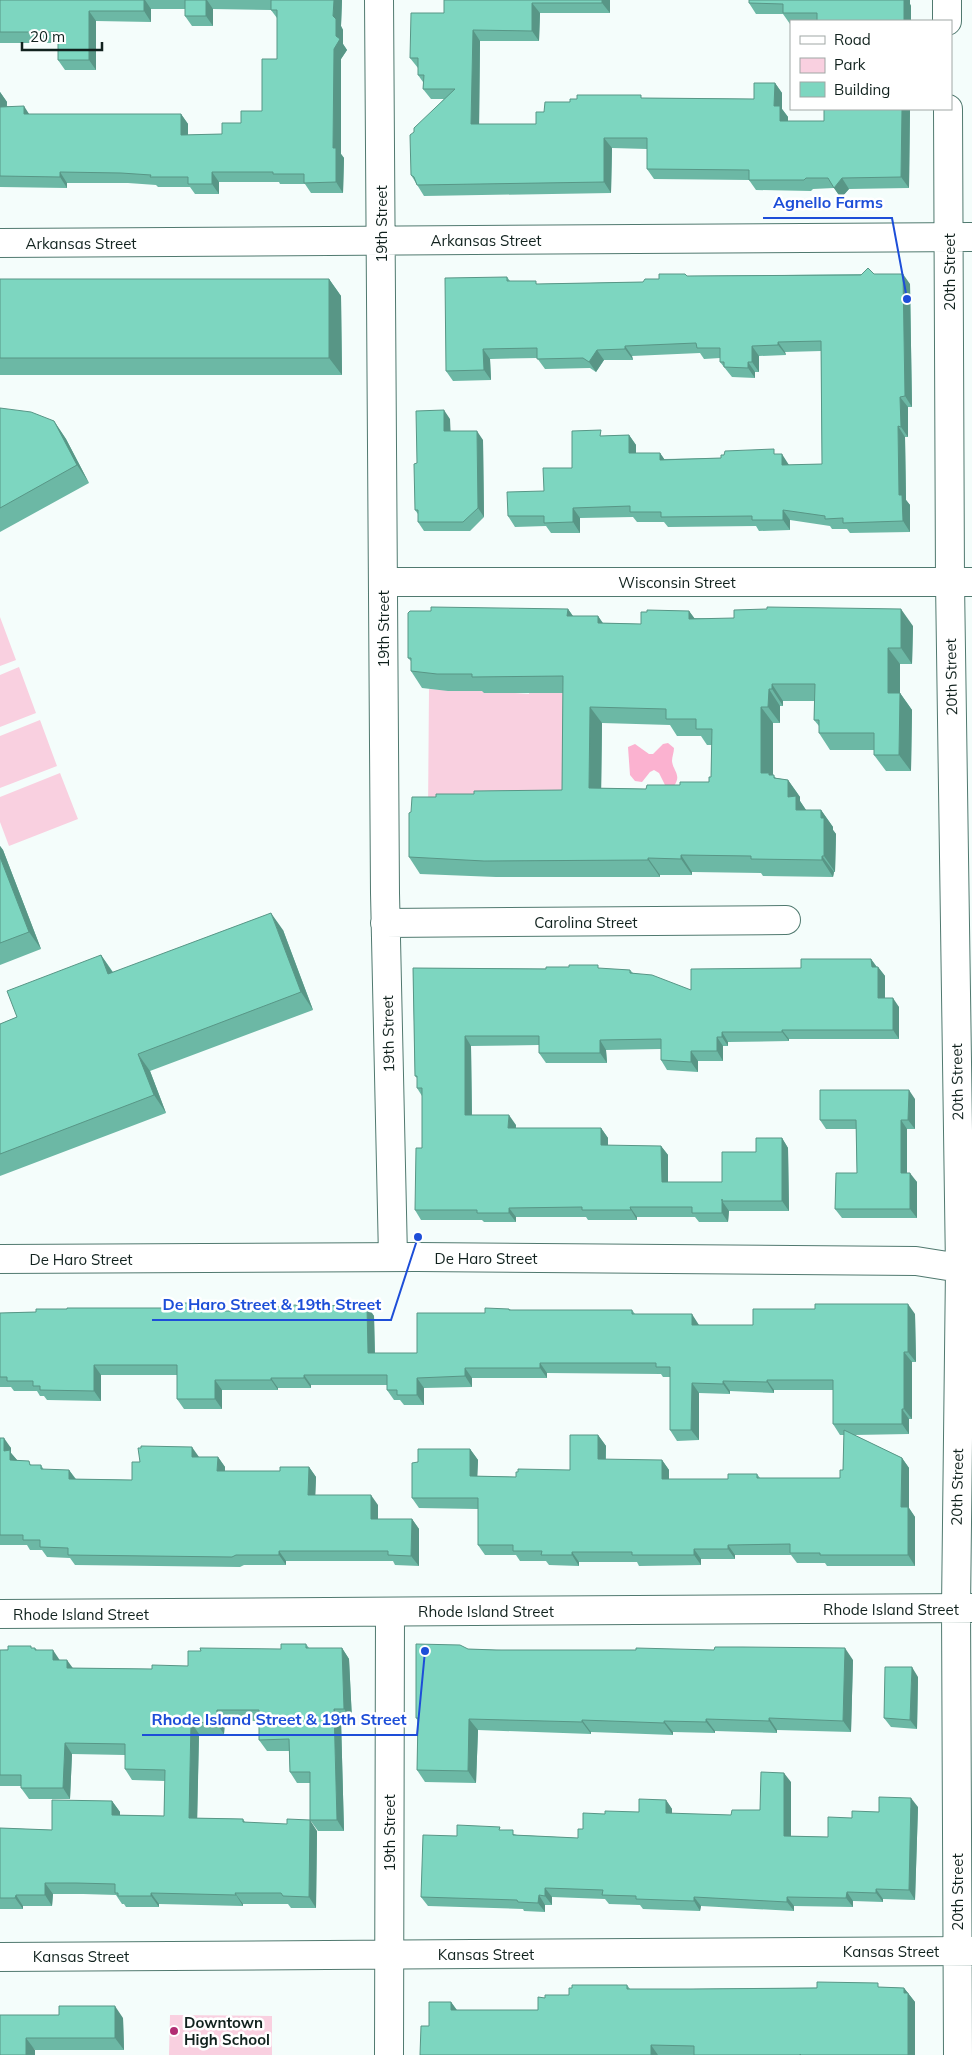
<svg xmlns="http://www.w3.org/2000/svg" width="972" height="2055" font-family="Mulish,sans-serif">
	<rect width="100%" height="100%" fill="#f4fdfb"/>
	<path fill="#f9d0e0" d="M0 617 16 660 0 666Z
		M19 667 36 713 0 727V675Z
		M484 688V693L499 692 529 694V692L578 693 581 798 428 813 429 689 461 691Z
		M40 720 57 766 0 788V736Z
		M60 773 78 819 9 846 0 822V797Z
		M170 2015 272 2016V2055H169Z"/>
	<path fill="#fbb2d0" d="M668 743 674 748C674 752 672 757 672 761 673 771 682 775 674 786L665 785 659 773 654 770 650 772 642 782 635 781 630 775 628 747 635 744 649 754H653L663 744Z"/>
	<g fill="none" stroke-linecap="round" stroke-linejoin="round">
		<defs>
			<path id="minor" d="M379 0 385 893 393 1257
				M947 0V21
				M948 109 950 582 960 1268 956 1608 958 2055
				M0 243 972 237
				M383 582H972
				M385 923 786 920
				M0 1259 417 1257 916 1261 960 1268H972
				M0 1614 972 1608
				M0 1957 972 1951
				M389 2055 390 1612"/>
		</defs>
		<use href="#minor" stroke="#50796f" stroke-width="30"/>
		<use href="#minor" stroke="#fff" stroke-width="28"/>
	</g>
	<path fill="#6cb8a5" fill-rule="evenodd" d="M0 0H342L341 26 343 30V44L347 50 341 59V154L344 158 343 193H311L305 184H280L279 182H219V194H195L190 187H158L156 185 128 183H67V188L0 187V92L7 102V106L29 114H181L188 124V135L222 134 262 111 277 59V18L271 10 213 9V26H192L185 16V9H151V22L96 21V70H65L58 60V43H0Z
		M444 0H610V13H540L539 41H480L479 124H536L544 112 570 102 643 98 754 99 775 83 782 93V109L788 117V121H824V109H910L909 188 849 189 841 198 834 188 813 189 811 191 756 190 749 180 654 179 647 169V149L612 148 611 193 424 196 411 175 414 132 444 99H431L423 89V82L418 75V68L410 58 444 13Z
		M749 0H910V4L911 6V21H791V24H790L783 14H756L749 3Z
		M874 274 910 284 912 407H908V437H905L906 500 910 505V532L850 533 847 529H832L830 526 790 520V530L759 531 756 526 668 527 664 522H637L633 517 580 518V533H551L546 526 515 527 508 516 544 491 572 468 604 436 629 435 636 445V453H660L664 459 721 458 777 454 789 465 822 464 821 351 785 352 786 355 759 356V372H755V378L732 377 720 362V358L704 359 700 353 632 356 633 360H604L596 372 590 368 545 369 537 358 490 359 491 380 453 381 446 371 507 277 510 281 538 284 643 282 687 276Z
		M0 279H329L341 296 342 375H0Z
		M0 408 54 421 66 439 89 483 0 532Z
		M450 419V431L483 440 484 517 470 531H424L418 522V514L415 510 417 463Z
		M568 609 573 616H598L603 623 641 624 689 611 694 618 913 626 912 664H900V693L912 710 911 771H886L874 755V750H830L819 733V726L814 720V701H783V706H780V723H773V775L776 778 788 780 800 797V801L806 810H821L833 827V830L836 834 835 872H834L833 877 763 876 761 873 692 872V875H660V877H496L420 874 409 857 411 812 436 797 474 794 562 790 563 693H484L482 691H448L422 688 411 671V661L408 658ZM602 723 670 725 677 736H701L707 745H712L711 777 709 782 646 789 601 788Z
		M0 846 3 850 41 949 0 965Z
		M283 930 313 1010 150 1071 166 1113 0 1176V1024L17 1017 101 955 113 972Z
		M871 959 877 967H878L885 976V998L899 1007V1039H789V1041L728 1042V1046H723V1061H698V1072L667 1070 661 1060V1049L606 1050 607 1063H546L539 1053V1045L471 1046 472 1115 516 1125V1128H601L608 1138V1146H661L668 1155V1182H722L756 1152 782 1138 788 1148 789 1211H729L728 1222H699L695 1217H637V1220H588L586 1217H516V1222H484L482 1220H421L415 1210 422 1148V1096L417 1088V1078L415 1076 413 968 600 969 630 970 633 973 691 990 801 968Z
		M915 1099V1129H907V1173L917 1182V1218H842L835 1209 857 1173 856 1129H826L820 1120Z
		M215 1303 220 1311H262L290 1307 367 1306 374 1316 375 1353H417L485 1313 509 1309 511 1310H632L635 1314 699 1325H753L915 1314 916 1362H912V1419H909V1434L854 1435 902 1458 909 1468V1508L915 1517V1566H827L825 1563H797L791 1555H735V1559H701V1565L639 1566 637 1562H579V1566L549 1565 546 1561H520L516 1555H485L478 1545V1509L419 1508 412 1498 418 1462 470 1449 478 1460 477 1476 516 1477 570 1470 598 1435 606 1446V1460H662L669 1470V1479H728L757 1474 760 1478H840L843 1470 844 1435H840L833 1424V1390H774V1393L730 1391V1394L699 1393V1440L677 1441 670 1430V1377H663L661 1374 547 1373V1378H472V1387L424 1388V1405H404L400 1400H394L387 1390V1385H311V1388H278V1390H222V1409H184L177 1399V1375H101V1401L47 1400 44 1396H40L37 1391H14L11 1387H0V1313L172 1308Z
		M0 1438 11 1448V1453L17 1460 32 1465H41L44 1470H69L76 1479 132 1480 140 1462 199 1457H218L225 1467V1471H280L309 1467 316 1477 315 1495 378 1505V1519H412L419 1529V1566L395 1565 393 1561H286V1565H244L240 1567 75 1565 70 1558 47 1557 42 1550H30L27 1545H0Z
		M306 1644 309 1648H342L349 1659 352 1720H341L344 1831H318L310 1820V1783H297L290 1772 289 1751H267L259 1740V1721H225L224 1734H199L197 1818 243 1819 245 1822 317 1831 316 1908H291L288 1904H243V1906L159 1904V1907H126L124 1904H122L116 1895 83 1894H53L52 1906H23V1909H0V1828L52 1830 112 1801 120 1812V1815L164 1816 165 1781 132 1780 125 1769V1755L72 1754 70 1799H29L21 1788V1786H0V1650L35 1648 37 1650 59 1660 72 1668 152 1669 188 1666 201 1651 281 1649Z
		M468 1649 853 1660 851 1732 777 1730V1733L715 1731V1733L673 1732V1735L591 1732V1734L478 1730 476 1783 425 1782 417 1770 418 1721 416 1718Z
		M918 1677 917 1729 891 1727 884 1718Z
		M791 1782V1836L828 1837 852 1818 879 1812 918 1807 915 1900 883 1899V1902L853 1901V1907L794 1906V1911L701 1906 700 1911 643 1909 640 1905 609 1904 605 1899 552 1897V1905H545V1912L524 1911 523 1909 428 1906 421 1897 457 1836 501 1830 517 1835 578 1838 583 1829 605 1814 639 1812 666 1800 672 1809V1814L731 1815 760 1810Z
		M627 1985 630 1989H691L881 1987 904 1988 915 2002V2055H420L429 2026 451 2002 457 2010H538L545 1998 569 1995Z
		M0 2015 123 2018 124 2050H35Z"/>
	<path fill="#589686" d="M144 0H145L151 9V22L144 11Z
		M206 0H207L213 9V26L206 16Z
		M334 0H342L341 26 343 30V44L347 50 341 59V154L344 158 343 193 336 182 333 148 334 49 336 36 333 16Z
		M602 0H610V13L602 3Z
		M904 0H910V4L911 6V21H904Z
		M532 3 540 13 539 41 532 31Z
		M89 11 96 21V70L89 60Z
		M473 30 480 41 479 134 471 124Z
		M775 83 782 93V109L788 117V131L780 121 774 106Z
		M0 92 7 102 6 117 0 108Z
		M24 106 31 117 24 114Z
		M902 109H910L909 188 901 177Z
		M181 114 188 124V145L181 135Z
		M604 138 612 148 611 193 604 182Z
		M60 172 67 183V188L60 177Z
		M212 172 219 182V194L212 184Z
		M842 178 849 189 841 198 834 188Z
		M903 274 910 284 912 407 905 396Z
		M329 279 341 296 342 375 329 358Z
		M778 342 785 352 786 355 778 345Z
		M625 346 632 356 633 360 625 349Z
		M752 346 759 356V372L752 362Z
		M483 349 490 359 491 380 484 370Z
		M597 350 604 360 596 372 589 362Z
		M748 362 755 372V378L748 368Z
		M900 397 908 407V437L901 427Z
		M444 410 450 419 451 440 444 431Z
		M54 421 66 439 89 483 77 465Z
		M898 426 905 437 906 500 910 505V532L903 521 899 495Z
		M477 431 483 440 484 517 478 508Z
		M629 435 636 445V464L629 453Z
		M660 453 667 463 660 460Z
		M782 454 789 465H782Z
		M573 508 580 518V533L573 522Z
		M783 510 790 520V530L783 520Z
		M568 609 579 625 567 616Z
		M901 609 913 626 912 664 901 648Z
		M689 611 701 627 689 619Z
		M598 616 609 633 598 623Z
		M888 648 900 664V709L888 693Z
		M772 684 783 701V706L772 689Z
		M769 689 780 706V723L768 707Z
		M900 693 912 710 911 771 899 755Z
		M590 707 602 723 601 805 589 788Z
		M761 707 773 723V778L761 773Z
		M788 780 800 797V801L808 813V827L788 797Z
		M821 810 833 827V830L836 834 835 872 824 856Z
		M0 846 3 850 41 949 29 932 0 857Z
		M681 855 692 872V875L681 859Z
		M822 856 834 872 833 877 822 860Z
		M648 858 660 875V877L648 860Z
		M271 913 283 930 313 1010 301 992Z
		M101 955 113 973 108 974Z
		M871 959 878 969 872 967Z
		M878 967 885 976V1007L878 998Z
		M893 998 899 1007V1039L893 1030Z
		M782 1030 789 1039V1041L782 1032Z
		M722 1032 728 1042V1046L722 1037Z
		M465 1036 471 1046 472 1125 465 1115Z
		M717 1037 723 1046V1061L717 1051Z
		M600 1040 606 1050 607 1063 600 1053Z
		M691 1051 698 1061V1072L691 1062Z
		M138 1054 150 1071 166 1113 154 1095Z
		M909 1090 915 1099V1129L908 1120Z
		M509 1115 516 1125 515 1137 508 1128Z
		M901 1120 907 1129V1182L901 1173Z
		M601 1128 608 1138V1155L601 1145Z
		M782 1138 788 1148 789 1211 782 1201Z
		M661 1146 668 1155V1192L662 1182Z
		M910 1173 917 1182V1218L910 1209Z
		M722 1201 729 1211 728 1222 722 1213Z
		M630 1207 637 1217V1220L631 1210Z
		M509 1208 516 1217V1222L509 1213Z
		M215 1303 222 1313 215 1311Z
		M908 1304 915 1314 916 1362 908 1352Z
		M367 1306 374 1316 375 1363 368 1353Z
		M692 1314 699 1325H692Z
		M904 1352 912 1362V1419L904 1409Z
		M540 1363 547 1373V1378L540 1368Z
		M94 1365 101 1375V1401L94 1391Z
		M465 1368 472 1378V1387L465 1376Z
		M304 1375 311 1385V1388L304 1378Z
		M271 1378 278 1388V1390L271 1380Z
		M417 1378 424 1388V1405L417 1395Z
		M215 1380 222 1390V1409L215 1399Z
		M767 1380 774 1390V1393L767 1382Z
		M723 1381 730 1391V1394L723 1384Z
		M692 1383 699 1393V1440L691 1430Z
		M902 1409 909 1419V1434L902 1424Z
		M598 1435 606 1446 605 1470 598 1459Z
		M4 1438 11 1448V1453L17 1460V1470L4 1451Z
		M192 1447 199 1457H192Z
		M470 1449 478 1460 477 1486 470 1476Z
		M218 1457 225 1467V1481L217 1471Z
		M902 1458 909 1468V1508L915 1517V1566L908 1555 901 1507Z
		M662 1460 669 1470V1490L662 1479Z
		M309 1467 316 1477 315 1505 308 1495Z
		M69 1470 76 1480 69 1479Z
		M371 1495 378 1505V1529L371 1519Z
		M412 1519 419 1529V1566L411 1556Z
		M728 1545 735 1555V1559L728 1549Z
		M694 1549 701 1559V1565L694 1555Z
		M279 1551 286 1561V1565L279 1555Z
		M572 1552 579 1562V1566L572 1555Z
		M342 1648 349 1659 352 1720 344 1709Z
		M845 1648 853 1660 851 1732 843 1721Z
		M53 1650 61 1662 53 1660Z
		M67 1660 75 1671 67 1668Z
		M912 1667 918 1677 917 1729 910 1720Z
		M334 1709 341 1720 344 1831 337 1820Z
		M217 1710 225 1721 224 1734 216 1723Z
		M769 1718 777 1730V1733L769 1721Z
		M469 1719 478 1730 476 1783 468 1771Z
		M706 1719 715 1731V1733L706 1722Z
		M582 1720 591 1732V1734L582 1722Z
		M664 1721 673 1732V1735L664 1723Z
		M191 1722 199 1734 197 1829 189 1818Z
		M65 1743 72 1754 70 1799 63 1788Z
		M784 1773 791 1782V1845L784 1836Z
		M911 1798 918 1807 915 1900 909 1890Z
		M666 1800 672 1809V1823L666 1813Z
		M112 1801 120 1812V1826L112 1815Z
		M310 1820 317 1831 316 1908 309 1897Z
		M45 1883 53 1894 52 1906 45 1895Z
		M545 1888 552 1897V1905L545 1896Z
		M876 1889 883 1899V1902L876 1893Z
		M847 1892 853 1901V1907L846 1898Z
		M151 1893 159 1904V1907L151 1896Z
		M235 1893 243 1904V1906L236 1895Z
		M16 1895 23 1906V1909L15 1898Z
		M539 1895 545 1905V1912L538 1903Z
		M694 1897 701 1906 700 1911 694 1901Z
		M787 1897 794 1906V1911L787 1902Z
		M904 1988 915 2002V2055H908Z
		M451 2002 458 2012 451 2010Z
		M115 2006 123 2018 124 2050 115 2038Z
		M26 2038 35 2050V2055H26Z
		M651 2045 658 2055H651Z"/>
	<path fill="#7dd6c0" stroke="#589686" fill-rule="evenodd" d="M0 0H144V11H89V60H58V32H0Z
		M185 0H206V16H185Z
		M271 0H334L333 16 336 19V36L340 39 334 49 333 148H336V182L304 183V174H273V172H212V184H188V177H150L151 175 121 173 60 172V177L0 176V107L24 106V114H181V135L222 134V123H241V111H262V59H277V10H271Z
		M444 0H602V3H532V31L473 30 471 124H536V112H544L545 102H570V99H577V95H641V98L754 99V83H775L774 106H780V121H824V109H902L901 177 842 178 834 188 828 178H806L804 180H749V170L647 169V138H604V182L417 185 414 177 411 175 410 135 414 132V128L455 89H423L424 75H418V58H410L411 13H444Z
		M749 0H904V21H817V13H783V4L749 3Z
		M868 268 874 274H903L905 396 900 397 901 427 898 426 899 495H902L903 521 843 523V518L825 519V516L783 510V520H752V516L661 517V512H630V506L573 508V522L544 523V516H508L507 492 544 491 543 468H572V431L601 430 600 436 629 435V453H660V460L721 458V455H724L725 451 774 449V454H782V465L822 464 821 341 778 342V345L752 346V362H748V368L724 367V362H720V348H697L696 343 625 346V349L597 350 589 362 583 358 537 359V348L483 349 484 370 446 371 445 278 507 277V281H536V284L643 282 645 279H659V274H685L687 276 861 275Z
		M0 279H329V358H0Z
		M0 408 31 412 54 421 77 465 0 508Z
		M444 410V431H477L478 508 463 522H418V510H415L414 464 417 463 416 411Z
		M431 607 568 609 567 616H598V623L641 624V612H647V610L689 611V619L734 618V610L767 609V607L901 609V648H888V693H900L899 755H874V733H819V720H814L815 684H772V689H769L768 707H761V773H769V775H774V778L788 780V797L796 796V810H821V818H824V856H822V860L751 859V856L681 855V859L648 858V860L484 861 409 857V813L411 812 412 797H436V794H474V791L562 790 563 676 472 677V674H437L411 671V658H408V613L410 611H431ZM590 707 666 709V719H696V729H712L711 777H709V782H680V785H647L646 789 589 788Z
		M0 857 29 932 0 943Z
		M271 913 301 992 138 1054 154 1095 0 1154V1024L17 1017 7 991 101 955 108 974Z
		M801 959H871L872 967H878V998H893V1030H782V1032H722V1037H717V1051H691V1062L661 1060V1039L600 1040V1053H539V1036H465V1115H509L508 1128H601V1145L661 1146 662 1182H722V1152H756V1138H782V1201H722V1199V1213H692V1207H630L631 1210H582V1207L509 1208V1213H477V1210H415L416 1148H422V1088H417V1076H415L413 968 546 969V967H569V965H598V968L630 970V973L652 975 691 990V969L801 968Z
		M820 1090H909L908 1120H901V1173H910V1209H835L836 1173H857L856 1120H820Z
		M172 1303H215V1311H262L261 1307H290V1305L367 1306 368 1353H417V1313H485V1308L509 1309V1310H632V1314H692V1325H753V1309H815V1304H908V1352H904V1409H902V1424H833V1380H767V1382L723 1381V1384L692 1383 691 1430H670V1367H656V1363H540V1368H465V1376L417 1378V1395H397V1390H387V1375H304V1378H271V1380H215V1399H177V1365H94V1391L40 1390V1386H33V1381H7V1377H0V1313L36 1312V1309H67V1308H172Z
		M844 1430 902 1458 901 1507H908V1555H820V1553H790V1544L728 1545V1549H694V1555H632V1552H572V1555H541L542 1551H513V1545H478V1498H412V1463L418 1462V1449H470V1476L516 1477V1472H518V1469L570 1470V1435H598V1459L662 1460V1479H728V1474H757V1478H840V1470H843Z
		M0 1438H4V1451L10 1450V1460L29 1461 30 1465H41V1469L69 1470V1479L132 1480V1462H140L138 1448H141V1446L192 1447V1457H218L217 1471H280V1467H309L308 1495H371V1519H412L411 1556 388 1555V1551H279V1555H236L232 1557 68 1555V1548L40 1547V1540H23V1535H0Z
		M281 1644H306V1648H342L344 1709H334L337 1820H310V1772H290L289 1739 259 1740V1710H217L216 1723 191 1722 189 1818 243 1819V1822L287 1824V1819L310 1820 309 1897 283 1896 281 1893H235L236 1895 151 1893V1896H118V1893H115V1884L76 1883H45V1895H16L15 1898H0V1828L52 1830V1800L112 1801V1815L164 1816 165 1770 125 1769V1744L65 1743 63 1788H21V1775H0V1650H8V1646H31V1648H35V1650H53V1660H67V1668L152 1669V1665L188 1666V1651H201L200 1648 281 1649Z
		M416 1644 460 1645 468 1649 496 1650H636V1648L714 1650 715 1647H742L845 1648 843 1721 769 1718V1721L706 1719V1722L664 1721V1723L582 1720V1722L469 1719 468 1771 417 1770 418 1718H416Z
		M885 1667H912L910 1720 884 1718Z
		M761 1772 784 1773V1836L828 1837V1817L852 1818V1811L879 1812V1797L911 1798 909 1890 876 1889V1893L847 1892 846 1898 787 1897V1902L694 1897V1901L636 1899V1896L602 1895 603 1890 545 1888V1896L539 1895 538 1903 518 1902 517 1900 421 1897 423 1835 457 1836V1825L500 1827 499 1830H513V1835L578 1838V1829H583V1813L605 1814V1811L639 1812V1799L666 1800V1813L731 1815 732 1810H760Z
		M817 1982 878 1983V1987L904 1988V1993H908V2055H801L800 2054V2055H694V2046L651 2045V2055H420L421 2026H429V2002H451V2010H538V1997L545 1998V1995H569V1988H572V1985H627V1989H691L817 1988Z
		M59 2006H115V2038H26V2055H0V2015H59Z"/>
	<circle fill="#b22d73" stroke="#fff" stroke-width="2" cx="174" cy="2031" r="5"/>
	<g text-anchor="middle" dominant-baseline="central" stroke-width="5" stroke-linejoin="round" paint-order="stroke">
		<g font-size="15" fill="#11221e" stroke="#fff">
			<text transform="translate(381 224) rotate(-90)">19th Street</text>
			<text x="486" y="240">Arkansas Street</text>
			<text x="81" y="243">Arkansas Street</text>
			<text transform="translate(949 272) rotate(-90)">20th Street</text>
			<text x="677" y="582">Wisconsin Street</text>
			<text transform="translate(383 629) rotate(-90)">19th Street</text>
			<text transform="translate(951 677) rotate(-91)">20th Street</text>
			<text x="586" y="922">Carolina Street</text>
			<text transform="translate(388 1034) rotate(-91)">19th Street</text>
			<text transform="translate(957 1082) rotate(-91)">20th Street</text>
			<text x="486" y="1258">De Haro Street</text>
			<text x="81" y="1259">De Haro Street</text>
			<text transform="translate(957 1487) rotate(-89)">20th Street</text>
			<text x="891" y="1609">Rhode Island Street</text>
			<text x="486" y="1611">Rhode Island Street</text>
			<text x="81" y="1614">Rhode Island Street</text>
			<text transform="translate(389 1833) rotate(-90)">19th Street</text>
			<text transform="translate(957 1892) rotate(-90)">20th Street</text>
			<text x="891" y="1951">Kansas Street</text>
			<text x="486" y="1954">Kansas Street</text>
			<text x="81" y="1956">Kansas Street</text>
		</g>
		<g font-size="15" font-weight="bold" fill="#11221e" stroke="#fff" text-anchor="start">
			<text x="184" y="2022">Downtown<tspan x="184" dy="17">High School</tspan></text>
		</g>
	</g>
	<path fill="none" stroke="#1d4ed8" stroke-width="2" d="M907 299L892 218H763M418 1237L391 1320H152M425 1651L417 1735H142"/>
	<g fill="#1d4ed8" stroke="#fff" stroke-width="2">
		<circle cx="907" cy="299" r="5"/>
		<circle cx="418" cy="1237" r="5"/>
		<circle cx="425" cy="1651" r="5"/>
	</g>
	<g font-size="16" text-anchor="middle" font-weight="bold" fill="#1d4ed8" stroke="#fff" stroke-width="5" stroke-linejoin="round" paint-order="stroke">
		<text x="828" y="208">Agnello Farms</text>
		<text x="272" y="1310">De Haro Street &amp; 19th Street</text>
		<text x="279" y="1725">Rhode Island Street &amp; 19th Street</text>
	</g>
	<rect x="790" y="20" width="162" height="90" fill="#ffffff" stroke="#a0a7a5"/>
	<rect x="800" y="36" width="25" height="8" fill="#ffffff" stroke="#a0a7a5"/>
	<text x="834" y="45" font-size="15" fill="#11221e">Road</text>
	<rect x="800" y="58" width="25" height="15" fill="#f9d0e0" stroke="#a0a7a5"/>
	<text x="834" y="70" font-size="15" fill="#11221e">Park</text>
	<rect x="800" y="82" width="25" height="15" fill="#7dd6c0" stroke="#a0a7a5"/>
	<text x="834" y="95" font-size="15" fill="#11221e">Building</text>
	<path d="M22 42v8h80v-8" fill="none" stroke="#11221e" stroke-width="2.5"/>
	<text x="30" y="42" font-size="15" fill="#11221e" stroke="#ffffff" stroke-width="4" paint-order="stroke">20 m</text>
</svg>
